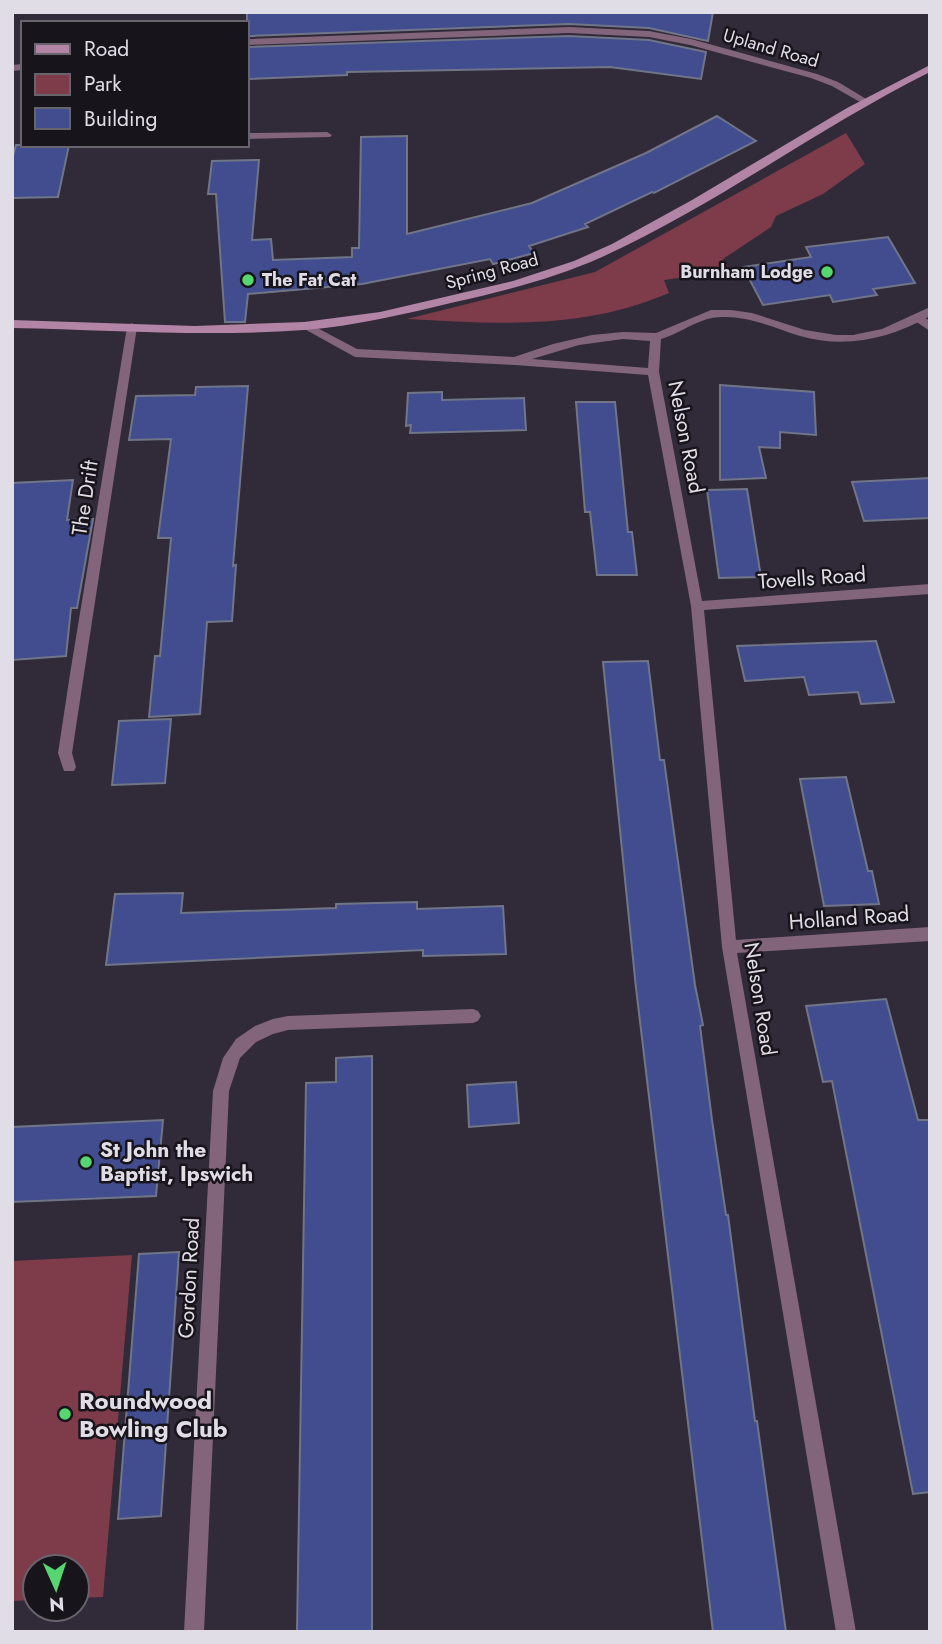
<svg xmlns="http://www.w3.org/2000/svg" width="942" height="1644" font-family="Jost,sans-serif">
	<rect width="100%" height="100%" fill="#312a39"/>
	<path fill="#7e3c4a" d="M846 133 865 164 823 194 776 216 771 227 723 259 731 271 664 280 669 293C583 330 498 324 407 319L595 272Z
		M132 1255 103 1597 77 1598V1567H35V1600L12 1601V1261Z"/>
	<path fill="#414d8e" stroke="#707588" stroke-width="2" d="M247 12H713L708 41 649 28 569 24 247 36Z
		M569 36 649 40 706 52 701 79 610 67 347 72V75L247 79V47Z
		M717 116 756 141 654 193 652 192 585 224 588 227 529 246 534 253 493 264 490 259 362 284 248 294 245 322H225L216 194H208L212 161 259 160 252 240 271 239 273 260 352 257V248H359L361 137 407 136V234L532 203 646 153Z
		M16 145H69L58 197 12 198V160Z
		M888 237 915 283 873 289 877 295 833 302 830 295 763 305 743 267 811 257 806 247Z
		M720 385 814 392 816 435 780 432V448L759 447 766 478 720 480Z
		M248 386 233 566 236 565 232 621 207 622 200 714 149 717 155 656H160L171 538H158L171 439 129 440 136 396 195 395 196 387Z
		M442 392V400L524 398 526 430 410 433 411 425 406 426 408 393Z
		M576 402H615L628 532H632L637 575H597L590 512H585Z
		M930 478V518L864 521 852 482Z
		M73 480 67 520 93 519 77 608H71L66 656 12 660V483Z
		M747 489 761 577 719 578 707 490Z
		M876 641 894 702 861 704 858 692 809 695 804 677 745 681 737 646Z
		M648 661 660 760H664L695 985 703 1025 700 1026 712 1120 726 1215H728L755 1421H757L786 1632H713L636 988 603 662Z
		M171 719 165 783 112 785 119 721Z
		M846 777 868 871H872L879 904 824 906 800 779Z
		M183 893 181 913 336 908V904L417 902V909L503 906 506 954 423 956V950L106 965 115 894Z
		M886 999 918 1120H930V1492L913 1494 832 1081 823 1082 806 1006Z
		M372 1056V1632H297L306 1083 336 1082V1058Z
		M516 1082 519 1123 469 1127 467 1085Z
		M163 1120 156 1196 12 1202V1127Z
		M179 1252 161 1516 118 1519 139 1254Z"/>
	<g fill="none" stroke-linecap="round" stroke-linejoin="round">
		<path fill="#82657a" fill-rule="evenodd" d="M919 314 930 321V331L915 321V315Z
			M77 669 84 674 72 753 76 767 74 771H64L58 753 70 674Z"/>
		<path fill="#82657a" fill-rule="evenodd" d="M569 27 649 31 691 39 817 74 838 82 868 100 860 102 832 86 811 78 690 45 649 37 569 33 247 45V39Z
			M23 64V70L12 71V65Z
			M327 132 332 135 330 137 247 139V133Z
			M930 307V316C889 339 845 349 800 336 774 328 750 316 722 317 699 317 682 333 661 339L659 372 702 601 930 584V594L704 610 736 940 930 927V941L737 953 856 1632H836L722 947 691 606 648 375 515 365 355 357 299 326 304 322 308 323 357 349 514 357 553 344 592 335 623 332 656 333 711 310H731L752 313 805 330 836 335H853L882 329ZM623 339 650 341 648 368 532 359 579 345Z
			M132 323 137 327 84 674 77 679 70 674 127 327Z
			M473 1009 478 1011 481 1016 478 1021 473 1023 288 1030 273 1034 256 1042 240 1058 229 1091 204 1632H184L213 1091 223 1058 236 1039 255 1026 273 1019 288 1016Z"/>
		<path fill="#b284a6" fill-rule="evenodd" d="M930 65V72C818 128 716 205 602 257 555 278 505 291 455 302 405 314 355 326 304 330 207 337 109 330 12 328V320L195 326 304 322 380 312 513 281 574 261 612 244 692 200 847 108Z"/>
	</g>
	<g fill="#57d570" stroke="#17141b" stroke-width="2.5">
		<circle cx="827" cy="272" r="7"/>
		<circle cx="248" cy="280" r="7"/>
		<circle cx="86" cy="1162" r="7"/>
		<circle cx="65" cy="1414" r="7"/>
	</g>
	<g text-anchor="middle" dominant-baseline="central" stroke-width="5" stroke-linejoin="round" paint-order="stroke">
		<g font-size="18" fill="#e1dde7" stroke="#17141b">
			<text transform="translate(771 48) rotate(16)">Upland Road</text>
			<text transform="translate(492 271) rotate(-15)">Spring Road</text>
		</g>
		<g font-size="18" font-weight="bold" fill="#e1dde7" stroke="#17141b" text-anchor="end">
			<text x="813" y="272">Burnham Lodge</text>
			<text x="262" y="280" text-anchor="start">The Fat Cat</text>
		</g>
		<g font-size="21" fill="#e1dde7" stroke="#17141b">
			<text transform="translate(686 437) rotate(79)">Nelson Road</text>
			<text transform="translate(85 498) rotate(-81)">The Drift</text>
			<text transform="translate(812 578) rotate(-4)">Tovells Road</text>
			<text transform="translate(849 918) rotate(-4)">Holland Road</text>
			<text transform="translate(760 999) rotate(81)">Nelson Road</text>
			<text transform="translate(189 1278) rotate(-87)">Gordon Road</text>
		</g>
		<g font-size="21" font-weight="bold" fill="#e1dde7" stroke="#17141b" text-anchor="start">
			<text x="100" y="1150">St John the<tspan x="100" dy="24">Baptist, Ipswich</tspan></text>
		</g>
		<g font-size="24" font-weight="bold" fill="#e1dde7" stroke="#17141b" text-anchor="start">
			<text x="79" y="1400">Roundwood<tspan x="79" dy="28">Bowling Club</tspan></text>
		</g>
	</g>
	<rect width="942" height="1644" fill="none" stroke="#e1dde7" stroke-width="28"/>
	<rect x="21" y="21" width="228" height="126" fill="#17141b" stroke="#68646d" stroke-width="2"/>
	<rect x="35" y="44" width="35" height="10" fill="#b284a6" stroke="#68646d" stroke-width="2"/>
	<text x="84" y="56" font-size="21" fill="#e1dde7">Road</text>
	<rect x="35" y="74" width="35" height="21" fill="#7e3c4a" stroke="#68646d" stroke-width="2"/>
	<text x="84" y="91" font-size="21" fill="#e1dde7">Park</text>
	<rect x="35" y="108" width="35" height="21" fill="#414d8e" stroke="#68646d" stroke-width="2"/>
	<text x="84" y="126" font-size="21" fill="#e1dde7">Building</text>
	<g transform="translate(56 1588) rotate(177)"><circle r="33" fill="#17141b" stroke="#68646d" stroke-width="2"/>
	<path d="M0-5L12 26L0 18L-12 26Z" fill="#57d570"/>
	<text y="-10" font-size="19" font-weight="bold" text-anchor="middle" fill="#e1dde7">N</text>
	</g>
</svg>
